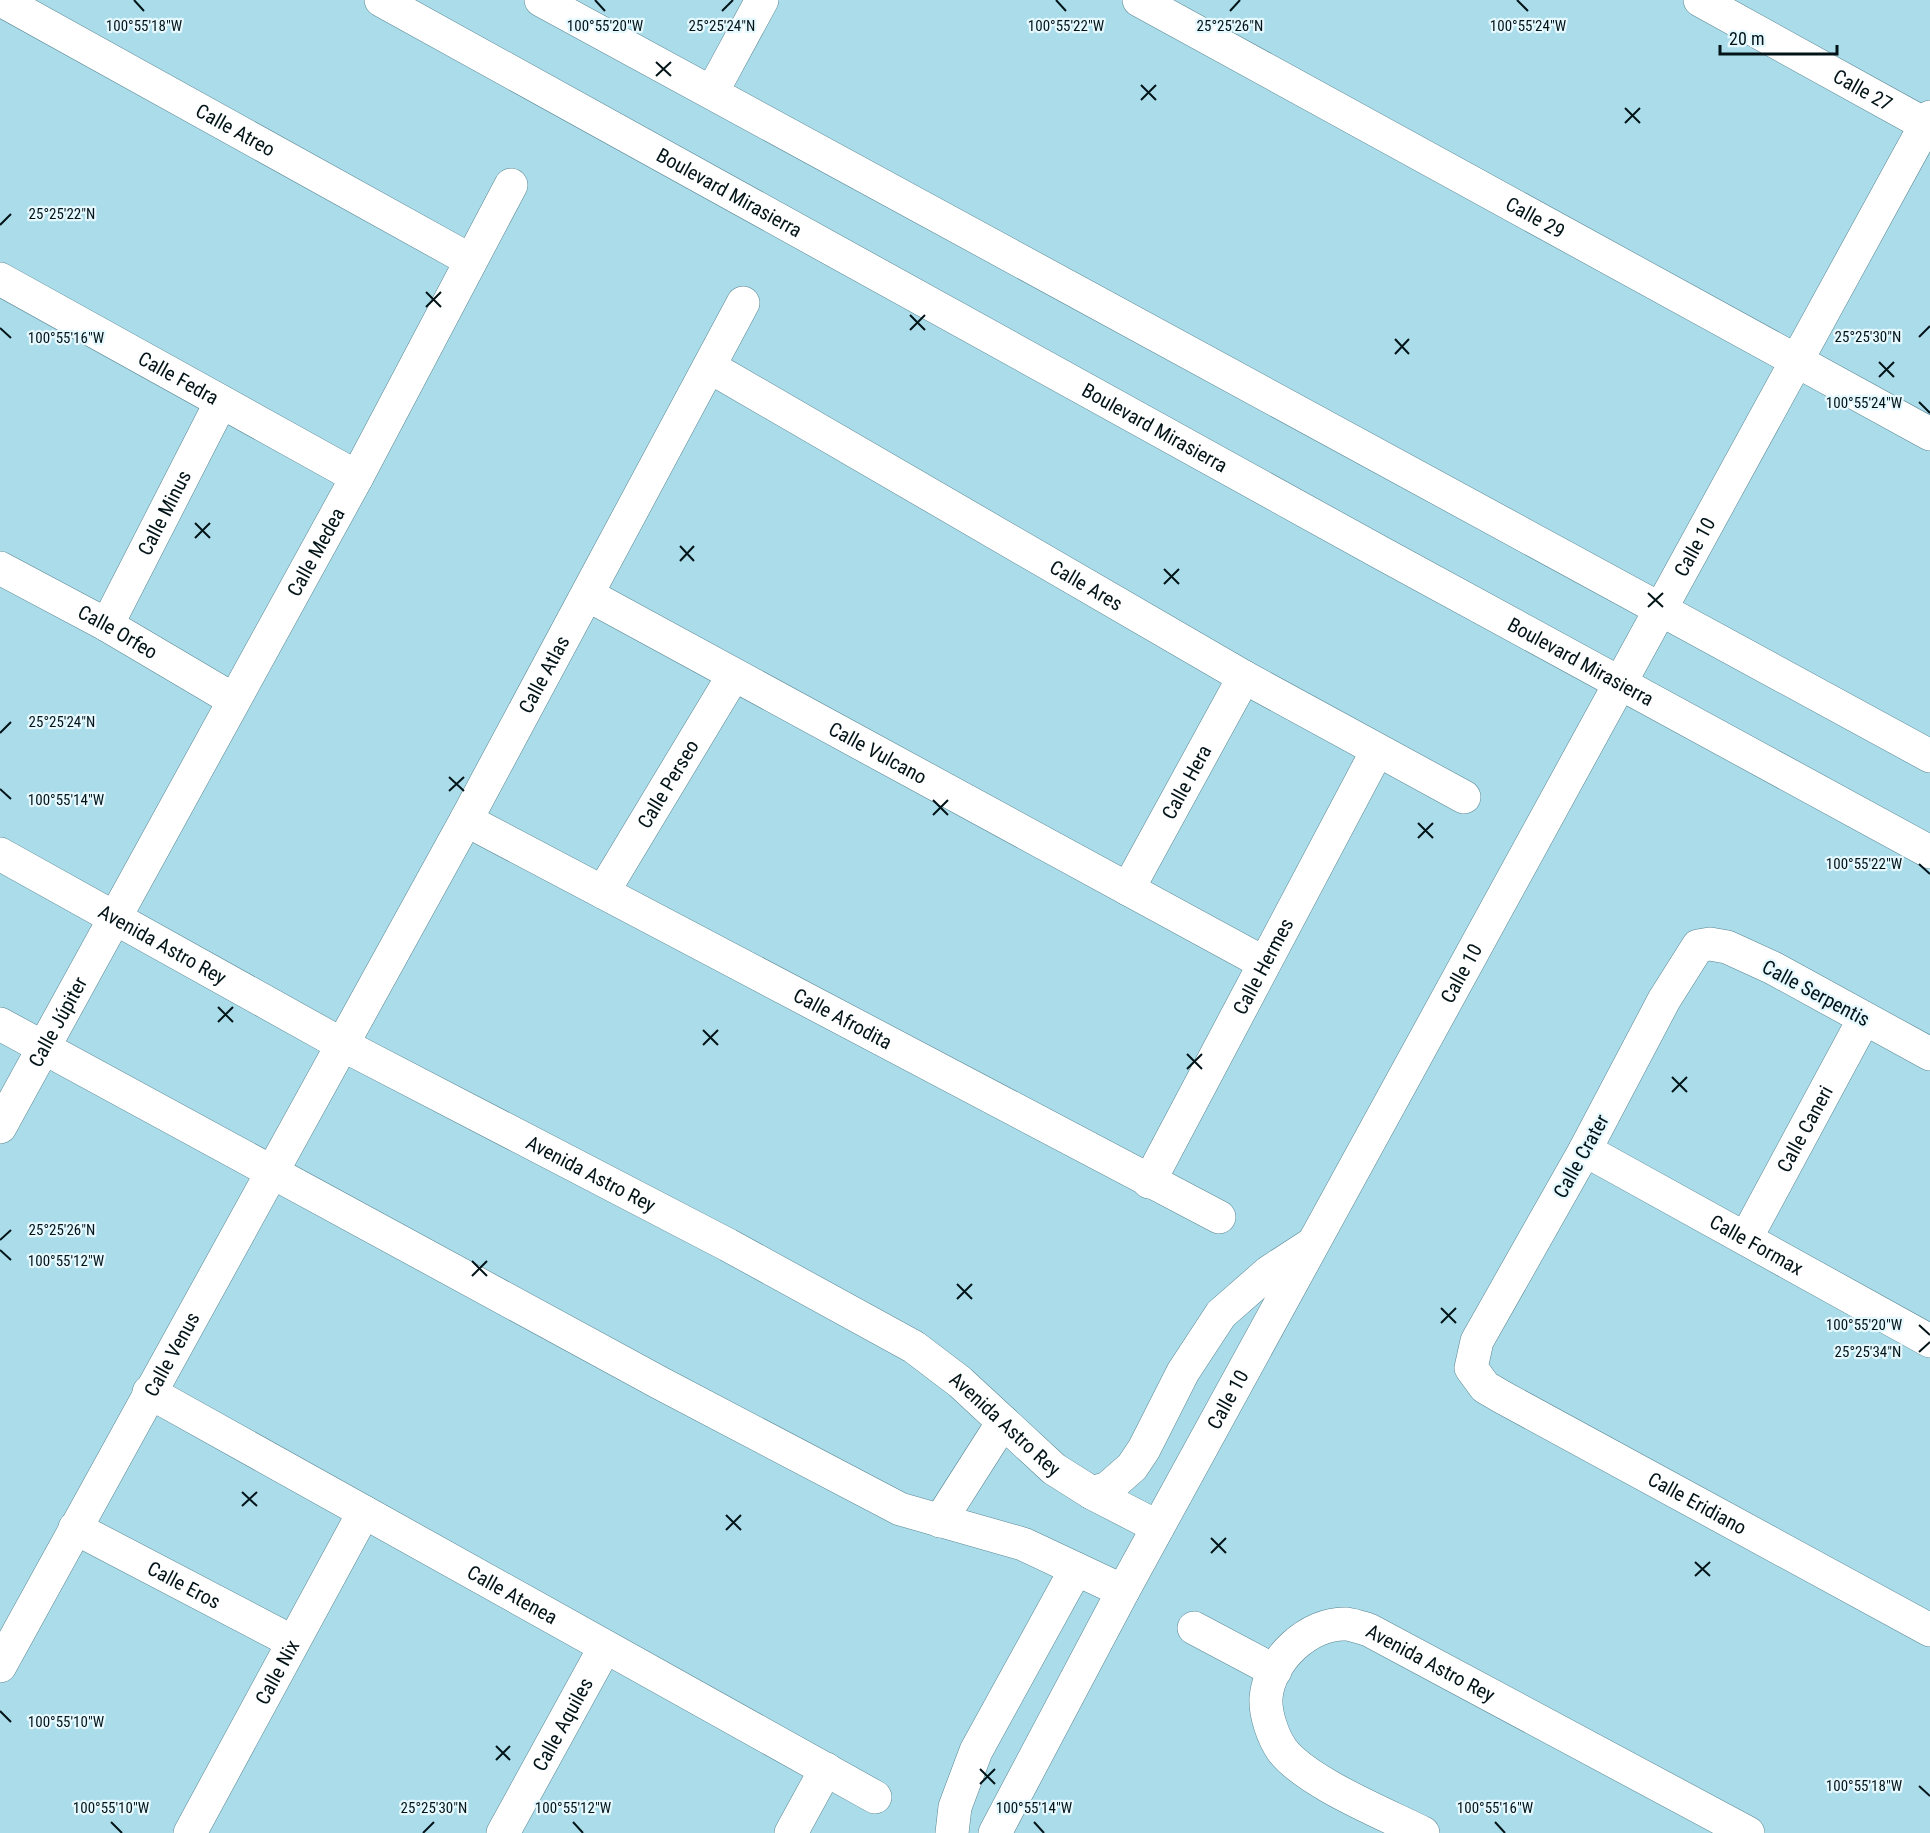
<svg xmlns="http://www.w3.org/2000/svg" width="1930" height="1833" font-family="'Roboto Condensed',sans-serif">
	<rect width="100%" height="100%" fill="#abdcea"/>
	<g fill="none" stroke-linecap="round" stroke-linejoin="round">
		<defs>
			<g id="minor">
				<path id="s1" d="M1 0 470 260"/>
				<path id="s2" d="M1139 0 1930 434"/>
				<path id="s3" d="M1700 0 1930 127"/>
				<path d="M712 92 762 0"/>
				<path id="s4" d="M0 279 357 477"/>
				<path id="s5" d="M710 367 1244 677 1464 797"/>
				<path id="s6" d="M0 568 107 625 234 700"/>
				<path id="s7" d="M588 595 1264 963"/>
				<path id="s8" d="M107 625 221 402"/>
				<path id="s9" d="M466 820 1219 1217"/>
				<path id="s10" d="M0 854 343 1045 728 1245 914 1347 960 1382 1054 1469 1092 1493 1158 1527"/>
				<path id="s11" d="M1128 889 1244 677"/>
				<path id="s12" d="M603 892 733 676"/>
				<path d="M0 1024 660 1383 900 1509 1023 1544 1123 1591"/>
				<path id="s13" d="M1930 1054 1773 968 1727 947 1710 944 1698 946 1664 1000 1585 1150 1477 1341 1471 1368 1485 1387 1502 1397 1930 1630"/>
				<path id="s14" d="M0 1127 357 477 511 185"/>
				<path id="s15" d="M1585 1150 1930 1341"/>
				<path id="s16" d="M1149 1182 1377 751"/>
				<path id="s17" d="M1746 1238 1864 1019"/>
				<path id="s18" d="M149 1392 875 1797"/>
				<path d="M1092 1493 1108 1488 1132 1467 1144 1449 1183 1372 1221 1314 1269 1272 1312 1244"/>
				<path d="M940 1521 1003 1422"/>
				<path id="s19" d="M75 1528 293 1642"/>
				<path d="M1194 1628 1275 1671"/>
				<path id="s20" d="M0 1666 466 820 743 303"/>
				<path id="s21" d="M190 1833 364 1512"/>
				<path id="s22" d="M503 1833 605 1647"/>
				<path d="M791 1833 826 1769"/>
				<path d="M952 1833 955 1807 976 1751 1076 1569"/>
				<path id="s23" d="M995 1833 1123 1591 1930 117"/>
				<path id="s24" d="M1423 1833C1385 1814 1306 1782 1282 1750 1273 1737 1265 1714 1266 1698 1269 1660 1309 1622 1347 1624 1354 1625 1362 1628 1369 1630L1748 1833"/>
			</g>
			<g id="secondary">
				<path id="s25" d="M381 0 1383 554 1930 852"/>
				<path d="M541 0 1930 756"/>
			</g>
		</defs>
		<use href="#minor" stroke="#588693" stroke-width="34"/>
		<use href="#secondary" stroke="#588693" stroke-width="34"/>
		<use href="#minor" stroke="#fff" stroke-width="33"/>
		<use href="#secondary" stroke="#fff" stroke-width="33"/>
	</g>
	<path fill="none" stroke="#031419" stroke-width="2" d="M134 0 144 11M595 0 605 11M1056 0 1066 11M1517 0 1528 11M722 11 733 0M1230 11 1240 0M656 62 671 76M656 76 671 62M1141 85 1156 100M1141 100 1156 85M1625 108 1640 123M1625 123 1640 108M0 225 11 214M426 292 441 307M426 307 441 292M910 315 925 330M0 328 11 338M910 330 925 315M1919 337 1930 326M1395 339 1409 354M1395 354 1409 339M1879 362 1894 377M1879 377 1894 362M1919 402 1930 413M195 523 210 538M195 538 210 523M680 546 694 561M680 561 694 546M1164 569 1179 584M1164 584 1179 569M1648 593 1663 607M1648 607 1663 593M0 733 11 722M449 777 464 791M0 789 11 799M449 791 464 777M933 800 948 815M933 815 948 800M1418 823 1433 838M1418 838 1433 823M1919 864 1930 874M218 1007 233 1022M218 1022 233 1007M703 1030 718 1045M703 1045 718 1030M1187 1054 1202 1069M1187 1069 1202 1054M1672 1077 1687 1092M1672 1092 1687 1077M0 1240 11 1230M0 1250 11 1260M472 1261 487 1276M472 1276 487 1261M957 1284 972 1299M957 1299 972 1284M1441 1308 1456 1323M1441 1323 1456 1308M1919 1325 1930 1335M1919 1352 1930 1342M242 1492 257 1506M242 1506 257 1492M726 1515 741 1530M726 1530 741 1515M1211 1538 1226 1553M1211 1553 1226 1538M1695 1562 1710 1576M1695 1576 1710 1562M0 1711 11 1722M496 1746 510 1760M496 1760 510 1746M980 1769 995 1784M980 1784 995 1769M1919 1786 1930 1796M111 1822 122 1833M573 1822 583 1833M1034 1822 1044 1833M1495 1822 1505 1833M423 1833 434 1822"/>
	<g text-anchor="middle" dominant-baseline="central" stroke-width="4.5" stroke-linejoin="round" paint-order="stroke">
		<g font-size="20" fill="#031419" stroke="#e4f8fd">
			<text stroke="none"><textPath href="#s3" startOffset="186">Calle 27</textPath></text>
			<text stroke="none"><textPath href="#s1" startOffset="268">Calle Atreo</textPath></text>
			<text stroke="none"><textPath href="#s25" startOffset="398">Boulevard Mirasierra</textPath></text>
			<text stroke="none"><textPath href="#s2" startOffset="452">Calle 29</textPath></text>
			<text stroke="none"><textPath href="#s4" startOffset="204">Calle Fedra</textPath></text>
			<text stroke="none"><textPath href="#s25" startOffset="884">Boulevard Mirasierra</textPath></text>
			<text stroke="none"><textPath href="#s8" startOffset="126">Calle Minus</textPath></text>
			<text stroke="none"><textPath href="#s23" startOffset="1464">Calle 10</textPath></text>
			<text stroke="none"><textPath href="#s14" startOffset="656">Calle Medea</textPath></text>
			<text stroke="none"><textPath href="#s5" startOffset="435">Calle Ares</textPath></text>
			<text stroke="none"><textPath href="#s6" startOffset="134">Calle Orfeo</textPath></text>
			<text stroke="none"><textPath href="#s25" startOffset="1370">Boulevard Mirasierra</textPath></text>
			<text stroke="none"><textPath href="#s20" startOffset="1131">Calle Atlas</textPath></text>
			<text stroke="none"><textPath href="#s7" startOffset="330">Calle Vulcano</textPath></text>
			<text stroke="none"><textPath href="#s11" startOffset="122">Calle Hera</textPath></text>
			<text stroke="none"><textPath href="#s12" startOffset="126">Calle Perseo</textPath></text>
			<text stroke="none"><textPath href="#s10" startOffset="186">Avenida Astro Rey</textPath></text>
			<text stroke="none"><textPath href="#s16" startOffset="244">Calle Hermes</textPath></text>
			<text stroke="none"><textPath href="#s23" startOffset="978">Calle 10</textPath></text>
			<text transform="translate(1816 993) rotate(28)">Calle Serpentis</text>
			<text stroke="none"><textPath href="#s9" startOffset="426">Calle Afrodita</textPath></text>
			<text stroke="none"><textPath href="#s14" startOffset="120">Calle Júpiter</textPath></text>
			<text stroke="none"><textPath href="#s17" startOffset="124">Calle Caneri</textPath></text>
			<text transform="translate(1581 1156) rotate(-61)">Calle Crater</text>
			<text stroke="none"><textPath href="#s10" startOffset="672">Avenida Astro Rey</textPath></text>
			<text stroke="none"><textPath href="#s15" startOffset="196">Calle Formax</textPath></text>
			<text stroke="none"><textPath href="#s20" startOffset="356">Calle Venus</textPath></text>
			<text stroke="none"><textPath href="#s23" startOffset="492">Calle 10</textPath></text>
			<text stroke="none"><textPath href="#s10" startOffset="1158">Avenida Astro Rey</textPath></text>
			<text stroke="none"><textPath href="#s13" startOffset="1005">Calle Eridiano</textPath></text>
			<text stroke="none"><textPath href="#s19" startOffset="123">Calle Eros</textPath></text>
			<text stroke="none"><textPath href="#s18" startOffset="416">Calle Atenea</textPath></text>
			<text stroke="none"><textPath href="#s24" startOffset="432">Avenida Astro Rey</textPath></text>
			<text stroke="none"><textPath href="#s21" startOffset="183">Calle Nix</textPath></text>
			<text stroke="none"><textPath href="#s22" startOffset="124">Calle Aquiles</textPath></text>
		</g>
	</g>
	<g font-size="15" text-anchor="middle" fill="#031419" stroke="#e4f8fd" stroke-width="4.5" stroke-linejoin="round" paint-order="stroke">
		<text x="144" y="31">100°55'18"W</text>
		<text x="605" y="31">100°55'20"W</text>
		<text x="722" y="31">25°25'24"N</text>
		<text x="1066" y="31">100°55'22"W</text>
		<text x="1230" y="31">25°25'26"N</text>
		<text x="1528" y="31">100°55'24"W</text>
		<text x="62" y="219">25°25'22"N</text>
		<text x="1868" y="342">25°25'30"N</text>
		<text x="66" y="343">100°55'16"W</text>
		<text x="1864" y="408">100°55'24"W</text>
		<text x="62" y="727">25°25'24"N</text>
		<text x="66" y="805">100°55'14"W</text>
		<text x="1864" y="869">100°55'22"W</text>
		<text x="62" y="1235">25°25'26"N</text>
		<text x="66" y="1266">100°55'12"W</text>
		<text x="1864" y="1330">100°55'20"W</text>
		<text x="1868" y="1357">25°25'34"N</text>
		<text x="66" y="1727">100°55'10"W</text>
		<text x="1864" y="1791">100°55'18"W</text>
		<text x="111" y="1813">100°55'10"W</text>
		<text x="434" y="1813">25°25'30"N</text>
		<text x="573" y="1813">100°55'12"W</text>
		<text x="1034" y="1813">100°55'14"W</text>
		<text x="1495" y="1813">100°55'16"W</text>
	</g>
	<path d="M1720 45v9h117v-9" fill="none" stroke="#031419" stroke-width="3"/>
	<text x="1729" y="45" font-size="18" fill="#031419" stroke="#e4f8fd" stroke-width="4.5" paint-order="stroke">20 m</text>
</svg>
